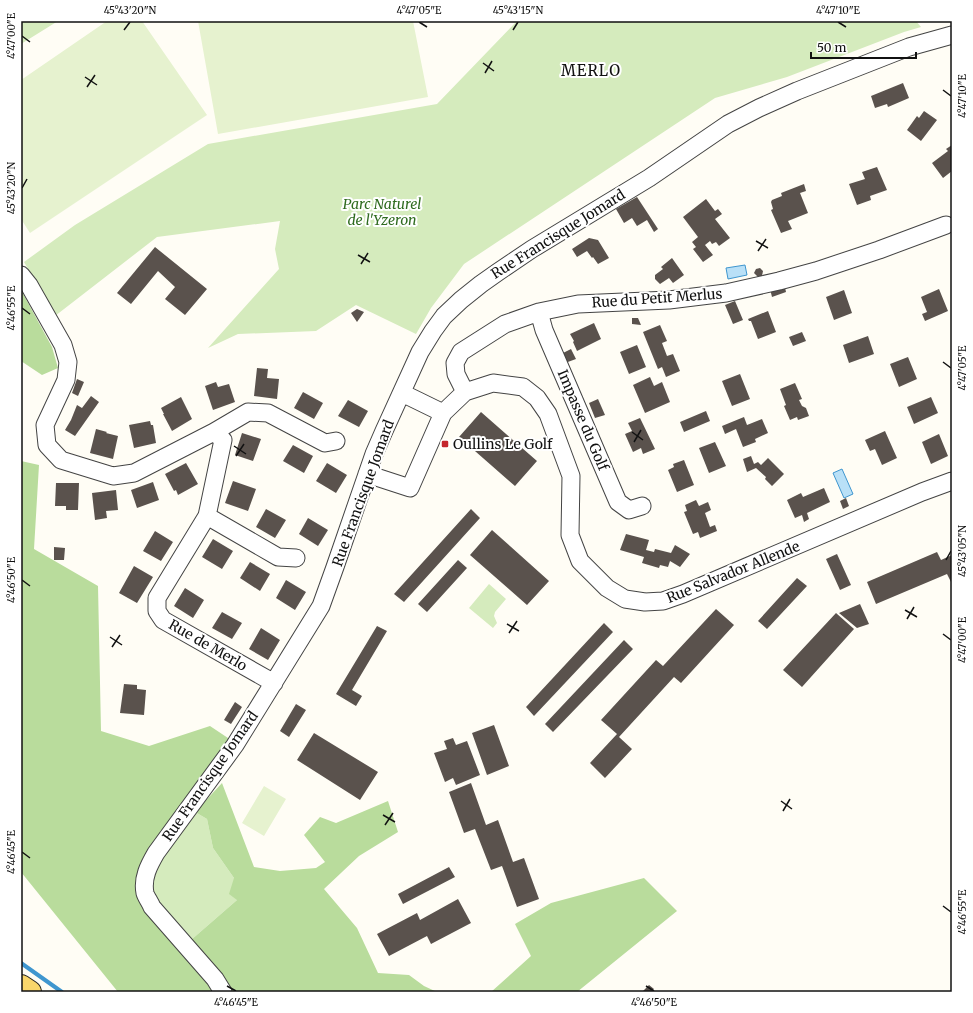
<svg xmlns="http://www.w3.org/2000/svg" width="973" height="1013" font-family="Merriweather,serif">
	<rect width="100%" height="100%" fill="#fffdf5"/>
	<path fill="#d5ebbd" d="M21 21H58L21 44Z
		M517 21H916L921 27 904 32 787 77 715 98 464 264 431 308 416 334 356 305 316 331 238 334 208 348 279 269 275 249 280 221 157 237 55 316 24 262 75 225 208 144 437 104Z
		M489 584 506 599 495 612 494 616 497 623 493 628 469 608Z
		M195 812 207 819 213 848 234 878 237 900 191 940 156 898C154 894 151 889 152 883 153 863 182 829 195 812Z"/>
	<path fill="#b9dc9c" d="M21 290 52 347 58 368 42 375 21 361Z
		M21 461 39 465 34 549 98 586 101 731 149 746 210 726 231 740 136 891 191 940 237 900 229 894 234 878 213 848 207 819 195 812 222 783 254 867 280 871 316 868 325 862 304 835 320 817 336 823 388 801 398 832 359 856 324 889 357 928 378 973 409 975 424 986 437 992H118L21 872Z
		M644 878 677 911 577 992H491L531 956 515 924 551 903Z"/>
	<path fill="#e6f2cf" d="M107 21H142L207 115 30 233 21 219V80Z
		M198 21H413L428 97 218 134Z
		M264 786 286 799 264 836 242 823Z"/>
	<path fill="#b9e0f7" stroke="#3f96cf" d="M745 265 747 275 728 279 726 268Z
		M842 469 853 494 844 498 833 473Z"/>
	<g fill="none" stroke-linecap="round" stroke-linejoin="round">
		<path stroke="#3f96cf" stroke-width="4" d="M21 963 62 992"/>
	</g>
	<path fill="#5a524d" d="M903 83 909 98 888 107 887 104 875 108 871 96Z
		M924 111 937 120 921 141 907 130 917 116 919 118Z
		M952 145V171L943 178 932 163 948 151 946 149Z
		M877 167 887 190 870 196 871 200 857 205 849 184 865 179 862 172Z
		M804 184 806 191 800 193 808 213 788 221 792 229 781 233 771 210 773 209 771 202 772 200 782 196 781 193Z
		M637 197 658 229 654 232 647 220 637 226 632 218 624 223 616 209Z
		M706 199 715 211 718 209 722 214 715 219 730 238 719 246 716 242 712 244 710 241 705 245 713 255 703 262 693 249 696 247 692 242 698 237 683 217Z
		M589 238 598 240 609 258 598 264 593 257 592 258 587 251 577 257 572 249Z
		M155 247 207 289 185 315 165 299 175 287 158 271 131 304 117 293Z
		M672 258 684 275 673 283 669 278 660 284 655 279V275L663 269 661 267Z
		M760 268 763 271 762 276 758 277 754 273 756 269Z
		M784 283 786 292 772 297 770 289Z
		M939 289 948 311 925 321 922 314 927 312 921 297Z
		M844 290 852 313 834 320 826 297Z
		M735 301 743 320 733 324 725 305Z
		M357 309 364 312 357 322 351 313Z
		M768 311 776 332 758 339 751 321H749L748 319Z
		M632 318H638L641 325 632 324Z
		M594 323 601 339 577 351 573 342 574 341 570 334Z
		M660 325 667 341 662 343 667 356 673 354 680 371 666 377 662 367 658 369 643 332Z
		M802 332 806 341 793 346 789 337Z
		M868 336 874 354 849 363 843 345Z
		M637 345 646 367 629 374 620 352Z
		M571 349 576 359 565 363 561 354Z
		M908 357 917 379 899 387 890 364Z
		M257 368 268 369 267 378 279 379 277 399 254 396Z
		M740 374 750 399 732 406 722 381Z
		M650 377 654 386 662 382 670 402 645 413 633 385Z
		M77 379 84 382 78 396 72 393Z
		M216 382 218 387 229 384 235 402 213 410 205 386Z
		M795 383 802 399 799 400 802 406 806 408 809 416 798 420 797 417 790 420 784 406 786 405 780 389Z
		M303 392 323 403 314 419 294 408Z
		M91 396 99 402 75 436 65 430 71 420 77 405 82 408Z
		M181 397 192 419 172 431 163 414H164L161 408Z
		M931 397 938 413 914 424 907 407Z
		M598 399 605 415 595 418 589 403Z
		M348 400 368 411 359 427 338 416Z
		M706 411 710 421 684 432 680 422Z
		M481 412 537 461 515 486 459 437Z
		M744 417 747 425 762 419 768 433 755 439 756 442 743 447 736 429 725 434 722 426Z
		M640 418 655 449 643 454 641 448 633 452 625 434 632 431 628 423Z
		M150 421 151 425H153L156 443 134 448 129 425Z
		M96 429 107 432 106 433 118 436 113 459 90 453Z
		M885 431 897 458 882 465 875 449 870 451 865 440Z
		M242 433 261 439 253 461 235 455Z
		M939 434 948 456 931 464 922 442Z
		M715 442 726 466 709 473 699 448Z
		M293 445 313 456 304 473 283 461Z
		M751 456 754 464 758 462 761 465 768 458 784 474 772 486 765 479 766 477 756 468 747 472 743 459Z
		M684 460 694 485 677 492 668 470 674 467 673 464Z
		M186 463 198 484 178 495 176 490 174 491 165 474Z
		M327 463 347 475 336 493 316 481Z
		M233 481 256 489 248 511 225 503Z
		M153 482 159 500 137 508 131 490Z
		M56 483H79L78 510H66V506H55Z
		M824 488 830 502 807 513 809 519 804 522 802 515 795 518 787 500 801 493 803 497Z
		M116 490 118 510 106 511 107 518 95 520 92 493Z
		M846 498 849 506 843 509 840 501Z
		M696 500 699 506 708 502 711 510 705 513 710 527 715 525 717 531 700 538 698 532 693 534 684 512 687 511 685 505Z
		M266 509 286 520 275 538 256 527Z
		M471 509 480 518 404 602 394 594Z
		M308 518 328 530 318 546 299 534Z
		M492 530 549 581 527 605 470 555Z
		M155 531 173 542 161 561 143 551Z
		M626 534 649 540 646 550 654 552 655 549 671 553 675 545 690 554 680 567 670 561 668 567 660 565 659 568 642 563 644 557 620 550Z
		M213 539 233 551 222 569 202 557Z
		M54 547 65 548 64 560H54Z
		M937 552 941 560 952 555V581L951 582 947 574 876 604 867 582Z
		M837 554 851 585 840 590 826 559Z
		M458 560 467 568 427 612 418 604Z
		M250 562 270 574 260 591 240 578Z
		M134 566 153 577 137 603 119 593Z
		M797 578 807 586 767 629 758 621Z
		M286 580 306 592 295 610 276 598Z
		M185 588 204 600 193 618 174 606Z
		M860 604 869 624 857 628 839 613Z
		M716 609 734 625 681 683 674 677 619 737 632 749 605 778 590 763 617 734 601 720 656 660 663 666Z
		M222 612 242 623 232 639 212 628Z
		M836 613 854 629 802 687 783 670Z
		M604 623 613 632 534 716 526 707Z
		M377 626 387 631 352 690 362 696 356 706 336 694Z
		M261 628 280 640 268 660 249 649Z
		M624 640 633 649 553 732 545 724Z
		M124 684 137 685V689L146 690 144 715 120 713Z
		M235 702 242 707 231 724 224 720Z
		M296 704 306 710 289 737 280 731Z
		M494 725 509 766 487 775 472 733Z
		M314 733 378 772 360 800 297 760Z
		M453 738 456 745 467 741 480 775 456 785 453 778 445 782 434 753 447 749 444 741Z
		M471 783 486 825 498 820 513 862 524 858 539 899 517 907 502 866 491 870 475 829 464 833 449 792Z
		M449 867 455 877 403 904 398 894Z
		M458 899 471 923 431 944 427 936 389 956 377 934 417 913 420 920Z
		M649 985 654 989 651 992H642Z"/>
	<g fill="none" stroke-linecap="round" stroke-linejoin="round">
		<defs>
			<path id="street" d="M21 275 29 285 63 345 68 362 66 380 45 425 47 445 61 460 113 476 134 473 214 432 223 440 207 516 157 598V611L163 620 274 683
				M539 312 544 330 618 502 629 510 642 506
				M465 392 456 374 455 363 461 352 505 324 539 312 578 304 669 300 726 293 779 281 816 271 879 250 946 225
				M402 393 443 413
				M214 432 248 412 268 413 325 443 336 441
				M367 474 410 488 443 413 465 392 493 383 523 387 537 398 548 414 571 476 570 535 580 561 607 588 625 599 645 602 663 601 683 594 922 492 952 481
				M207 516 278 557 296 558
				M223 992 215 979 152 907C150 902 146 897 145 893 142 878 149 865 156 853L235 745 321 606 335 567 374 454 384 431 420 352 433 331 444 316 461 300 481 284 498 272 532 249 649 178 728 124 759 108 797 91 909 47 952 35"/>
			<path id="primary" d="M21 986 30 992"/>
		</defs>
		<use href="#street" stroke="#444" stroke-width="19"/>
		<use href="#primary" stroke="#222" stroke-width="24"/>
		<use href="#street" stroke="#fff" stroke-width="17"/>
		<use href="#primary" stroke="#f9d66b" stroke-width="22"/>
	</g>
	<path fill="none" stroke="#111" stroke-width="1.5" d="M419 22 427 27M838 22 846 27M124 30 130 22M513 30 518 22M22 36 30 42M483 63 494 71M485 73 492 61M85 77 97 85M87 87 95 75M943 90 951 96M22 188 27 179M756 241 768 248M758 251 766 239M358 255 370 262M361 264 368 253M22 308 30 314M943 362 951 368M632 432 643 440M634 442 641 430M234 446 246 454M236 456 244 444M946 560 951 551M22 580 30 586M905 610 917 617M907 619 914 607M507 624 519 631M509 633 517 621M943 634 951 640M110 637 122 645M112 647 120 635M781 801 792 809M783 811 790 799M383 815 395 822M385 825 393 813M22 852 30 858M943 906 951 912M227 986 236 991M646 986 654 991"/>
	<rect fill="#c4262e" stroke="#fff" stroke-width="1.5" x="441" y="440" width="8" height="8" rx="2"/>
	<g text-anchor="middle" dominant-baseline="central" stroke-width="4" stroke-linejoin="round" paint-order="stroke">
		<g font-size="14" font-style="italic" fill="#2f6b1f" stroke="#fff">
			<text x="382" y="204">Parc Naturel<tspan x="382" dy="16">de l'Yzeron</tspan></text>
		</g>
		<g font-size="14" fill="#111" stroke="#fff">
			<text transform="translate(558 234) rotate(-32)">Rue Francisque Jomard</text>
			<text transform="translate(657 298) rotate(-4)">Rue du Petit Merlus</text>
			<text transform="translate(583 420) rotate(67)">Impasse du Golf</text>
			<text transform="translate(363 493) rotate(-70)">Rue Francisque Jomard</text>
			<text transform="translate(733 572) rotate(-22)">Rue Salvador Allende</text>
			<text transform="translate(208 645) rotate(30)">Rue de Merlo</text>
			<text transform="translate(210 776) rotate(-55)">Rue Francisque Jomard</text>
		</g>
		<g font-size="14" fill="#111" stroke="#fff" text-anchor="start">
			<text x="453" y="444">Oullins Le Golf</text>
		</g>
		<g font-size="15" letter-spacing="1" fill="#111" stroke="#fff">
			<text x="591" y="70">MERLO</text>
		</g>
	</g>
	<rect width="973" height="1013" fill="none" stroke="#ffffff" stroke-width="44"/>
	<path d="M811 52v6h105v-6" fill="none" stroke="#111111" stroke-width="2"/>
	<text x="817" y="52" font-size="12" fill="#111111" stroke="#ffffff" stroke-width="3" paint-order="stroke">50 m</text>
	<rect x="22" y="22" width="929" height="969" fill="none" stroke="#111" stroke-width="1.5"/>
	<g font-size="10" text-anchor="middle" fill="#111">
		<text x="130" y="14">45°43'20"N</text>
		<text x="419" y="14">4°47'05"E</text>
		<text x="518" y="14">45°43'15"N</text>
		<text x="838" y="14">4°47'10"E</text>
		<text transform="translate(11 36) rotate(-90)" y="4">4°47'00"E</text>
		<text transform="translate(962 96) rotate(-90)" y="4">4°47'10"E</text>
		<text transform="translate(11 188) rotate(-90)" y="4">45°43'20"N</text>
		<text transform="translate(11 308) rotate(-90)" y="4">4°46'55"E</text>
		<text transform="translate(962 368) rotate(-90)" y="4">4°47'05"E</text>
		<text transform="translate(962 551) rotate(-90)" y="4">45°43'05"N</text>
		<text transform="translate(11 580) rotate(-90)" y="4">4°46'50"E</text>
		<text transform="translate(962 640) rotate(-90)" y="4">4°47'00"E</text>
		<text transform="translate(11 852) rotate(-90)" y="4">4°46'45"E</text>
		<text transform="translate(962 912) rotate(-90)" y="4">4°46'55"E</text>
		<text x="236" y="1006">4°46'45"E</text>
		<text x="654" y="1006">4°46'50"E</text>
	</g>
</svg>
